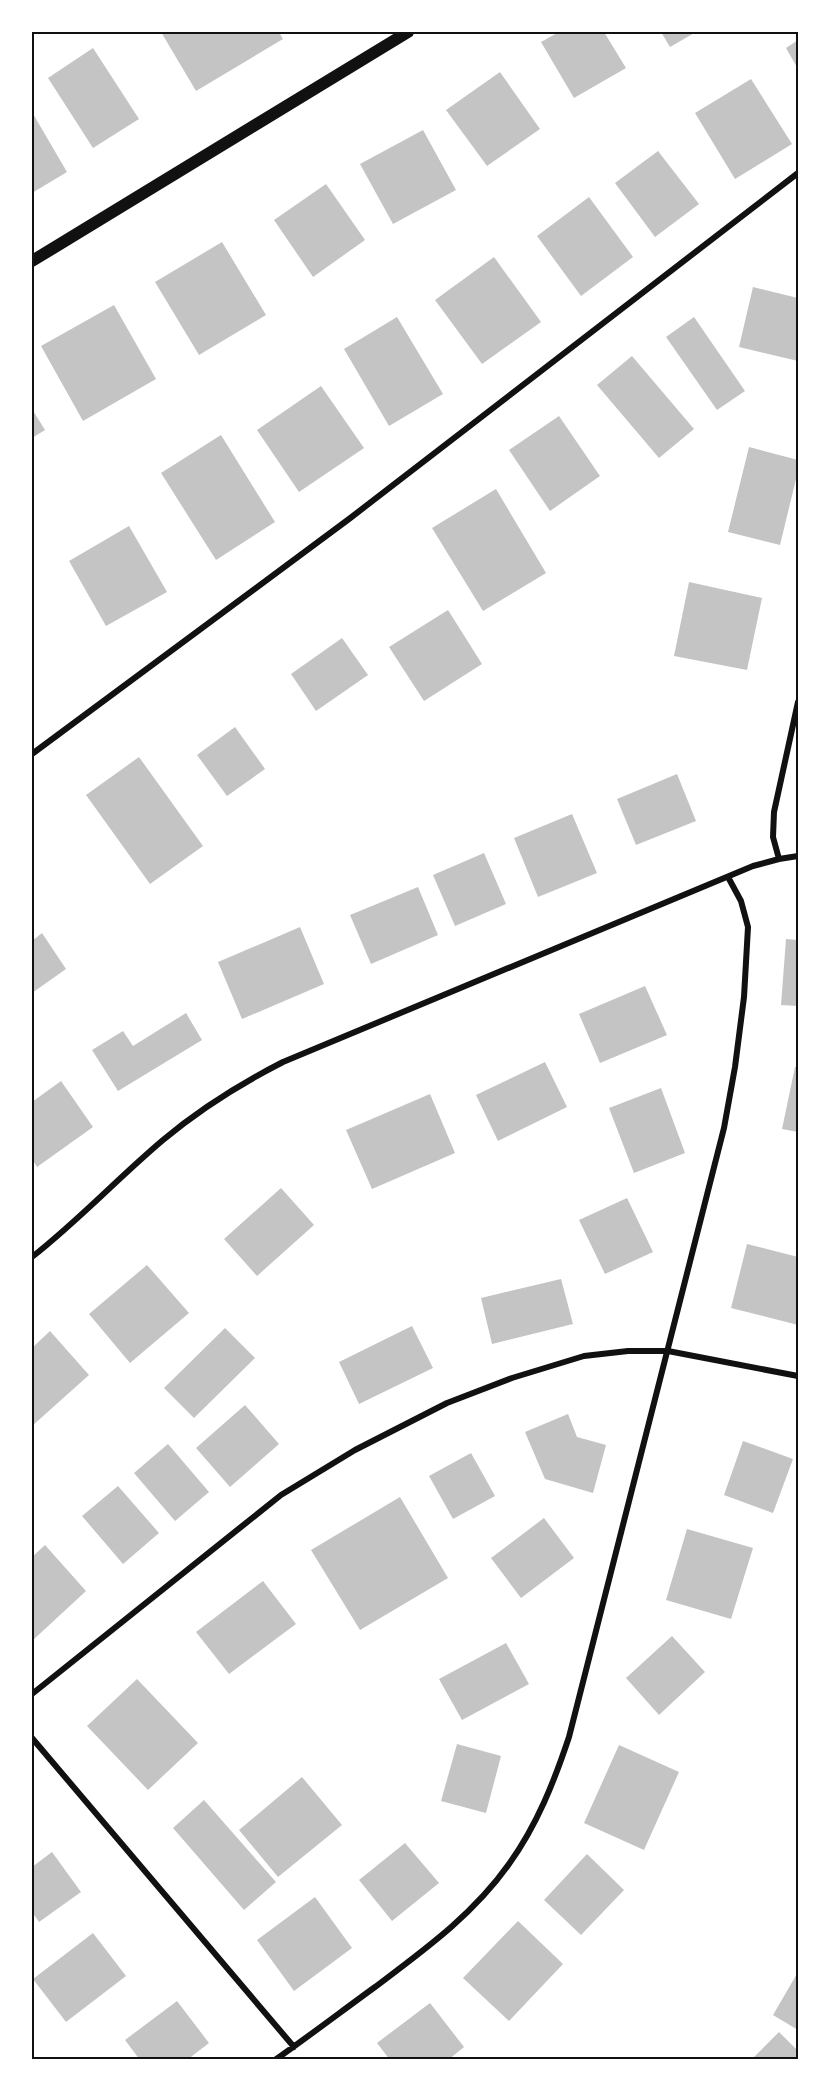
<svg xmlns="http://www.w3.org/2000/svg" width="830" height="2091" font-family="'Fira Sans',sans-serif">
	<rect width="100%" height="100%" fill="#fff"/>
	<path fill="#c4c4c4" d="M161 32H279L283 39 196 91Z
		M559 32H604L626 68 574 98 541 42Z
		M661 32H696L670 47Z
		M798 40V69L786 48Z
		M93 48 139 119 93 148 48 78Z
		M500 72 540 129 487 166 446 110Z
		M751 79 792 144 735 179 695 113Z
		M32 112 67 172 32 193Z
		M423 130 456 190 393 224 360 164Z
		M658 151 699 204 655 237 615 183Z
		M326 184 365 240 313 277 274 220Z
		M589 197 633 257 581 296 537 236Z
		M222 242 266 315 199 355 155 282Z
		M494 257 541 322 482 364 435 300Z
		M753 287 798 298V361L739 347Z
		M114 305 156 379 83 421 41 346Z
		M397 317 443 394 389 426 344 349Z
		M694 317 745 391 717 410 666 337Z
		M632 356 694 429 659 458 597 385Z
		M321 386 364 448 299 492 257 430Z
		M32 409 45 430 32 438Z
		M559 416 600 476 550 511 509 450Z
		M221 435 275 522 216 560 161 473Z
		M749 447 798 460V471L780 545 728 532Z
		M496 489 546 573 483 611 432 528Z
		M129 526 167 592 106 626 69 561Z
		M689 582 762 598 747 670 674 656Z
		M448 610 482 664 424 701 389 647Z
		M342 638 368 675 316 711 291 674Z
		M235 727 265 769 227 796 197 755Z
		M139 757 203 846 150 884 86 795Z
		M677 774 696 821 636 845 617 799Z
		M572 814 597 873 538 897 514 838Z
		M484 853 506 904 455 926 433 875Z
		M418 887 438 935 371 964 350 915Z
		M300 927 324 984 242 1019 218 962Z
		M42 933 66 969 32 993V941Z
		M786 939 798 940V1006L781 1005Z
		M645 986 667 1035 600 1063 579 1014Z
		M186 1013 202 1040 118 1091 92 1050 123 1031 133 1046Z
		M545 1062 567 1107 498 1141 476 1095Z
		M795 1067H798V1132L782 1129Z
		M61 1081 93 1127 37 1167 32 1159V1102Z
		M661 1088 685 1153 634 1173 609 1108Z
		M430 1094 455 1153 372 1189 346 1130Z
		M281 1188 314 1225 257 1276 224 1239Z
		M627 1198 653 1252 605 1274 579 1220Z
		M747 1244 798 1257V1325L731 1308Z
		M147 1265 189 1313 130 1363 89 1314Z
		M561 1279 573 1324 492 1344 481 1298Z
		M412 1326 433 1368 359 1404 339 1362Z
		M225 1328 255 1358 194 1418 164 1388Z
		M50 1331 89 1375 32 1426V1348Z
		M245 1405 279 1444 230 1487 196 1448Z
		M568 1414 577 1437 606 1445 593 1493 545 1479 525 1432Z
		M743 1441 793 1459 773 1513 724 1495Z
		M168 1444 209 1492 175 1521 134 1473Z
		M471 1453 495 1496 453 1519 429 1476Z
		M118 1486 159 1533 123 1564 82 1516Z
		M400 1497 448 1578 360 1630 311 1550Z
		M544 1518 574 1558 521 1598 491 1558Z
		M687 1529 753 1548 731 1619 666 1600Z
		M45 1545 86 1591 32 1641V1557Z
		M263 1581 296 1624 229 1674 196 1632Z
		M672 1636 705 1672 659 1715 626 1678Z
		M506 1643 529 1684 462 1720 439 1679Z
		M137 1679 198 1743 148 1790 87 1726Z
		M457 1744 501 1756 486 1813 441 1801Z
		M619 1745 679 1772 644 1850 584 1823Z
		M302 1777 342 1825 278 1877 239 1830Z
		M204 1800 276 1882 244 1910 173 1828Z
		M405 1843 439 1883 392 1921 359 1880Z
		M52 1852 81 1892 39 1922 32 1912V1867Z
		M587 1854 624 1890 581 1935 544 1900Z
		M315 1897 352 1948 294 1991 257 1940Z
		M518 1921 563 1964 509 2021 463 1978Z
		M93 1933 126 1976 66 2022 33 1979Z
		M798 1972V2030L773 2015Z
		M177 2001 209 2043 187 2060H140L125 2040Z
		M430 2003 464 2047 448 2060H390L377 2043Z
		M779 2032 798 2051V2060H751Z"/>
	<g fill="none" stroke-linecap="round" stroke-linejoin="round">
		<path stroke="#111" stroke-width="6" d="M32 754 349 519 798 173
			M779 859 773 837 774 812 798 702
			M32 1257C78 1221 118 1178 163 1140 200 1109 240 1084 283 1062L753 866 779 859 798 856
			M32 1694 281 1495 355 1450 447 1403 512 1378 584 1356 628 1351H668L798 1376
			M32 1738 294 2047
			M275 2060C309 2036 342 2011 375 1987 424 1950 473 1915 509 1864 537 1825 554 1782 569 1737L724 1128 735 1067 744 997 748 927 741 901 728 877"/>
		<path stroke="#111" stroke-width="12" d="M32 261 408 32"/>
	</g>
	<rect width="830" height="2091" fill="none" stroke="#ffffff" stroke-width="66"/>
	<rect x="33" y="33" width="764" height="2025" fill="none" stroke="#111" stroke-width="2"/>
</svg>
